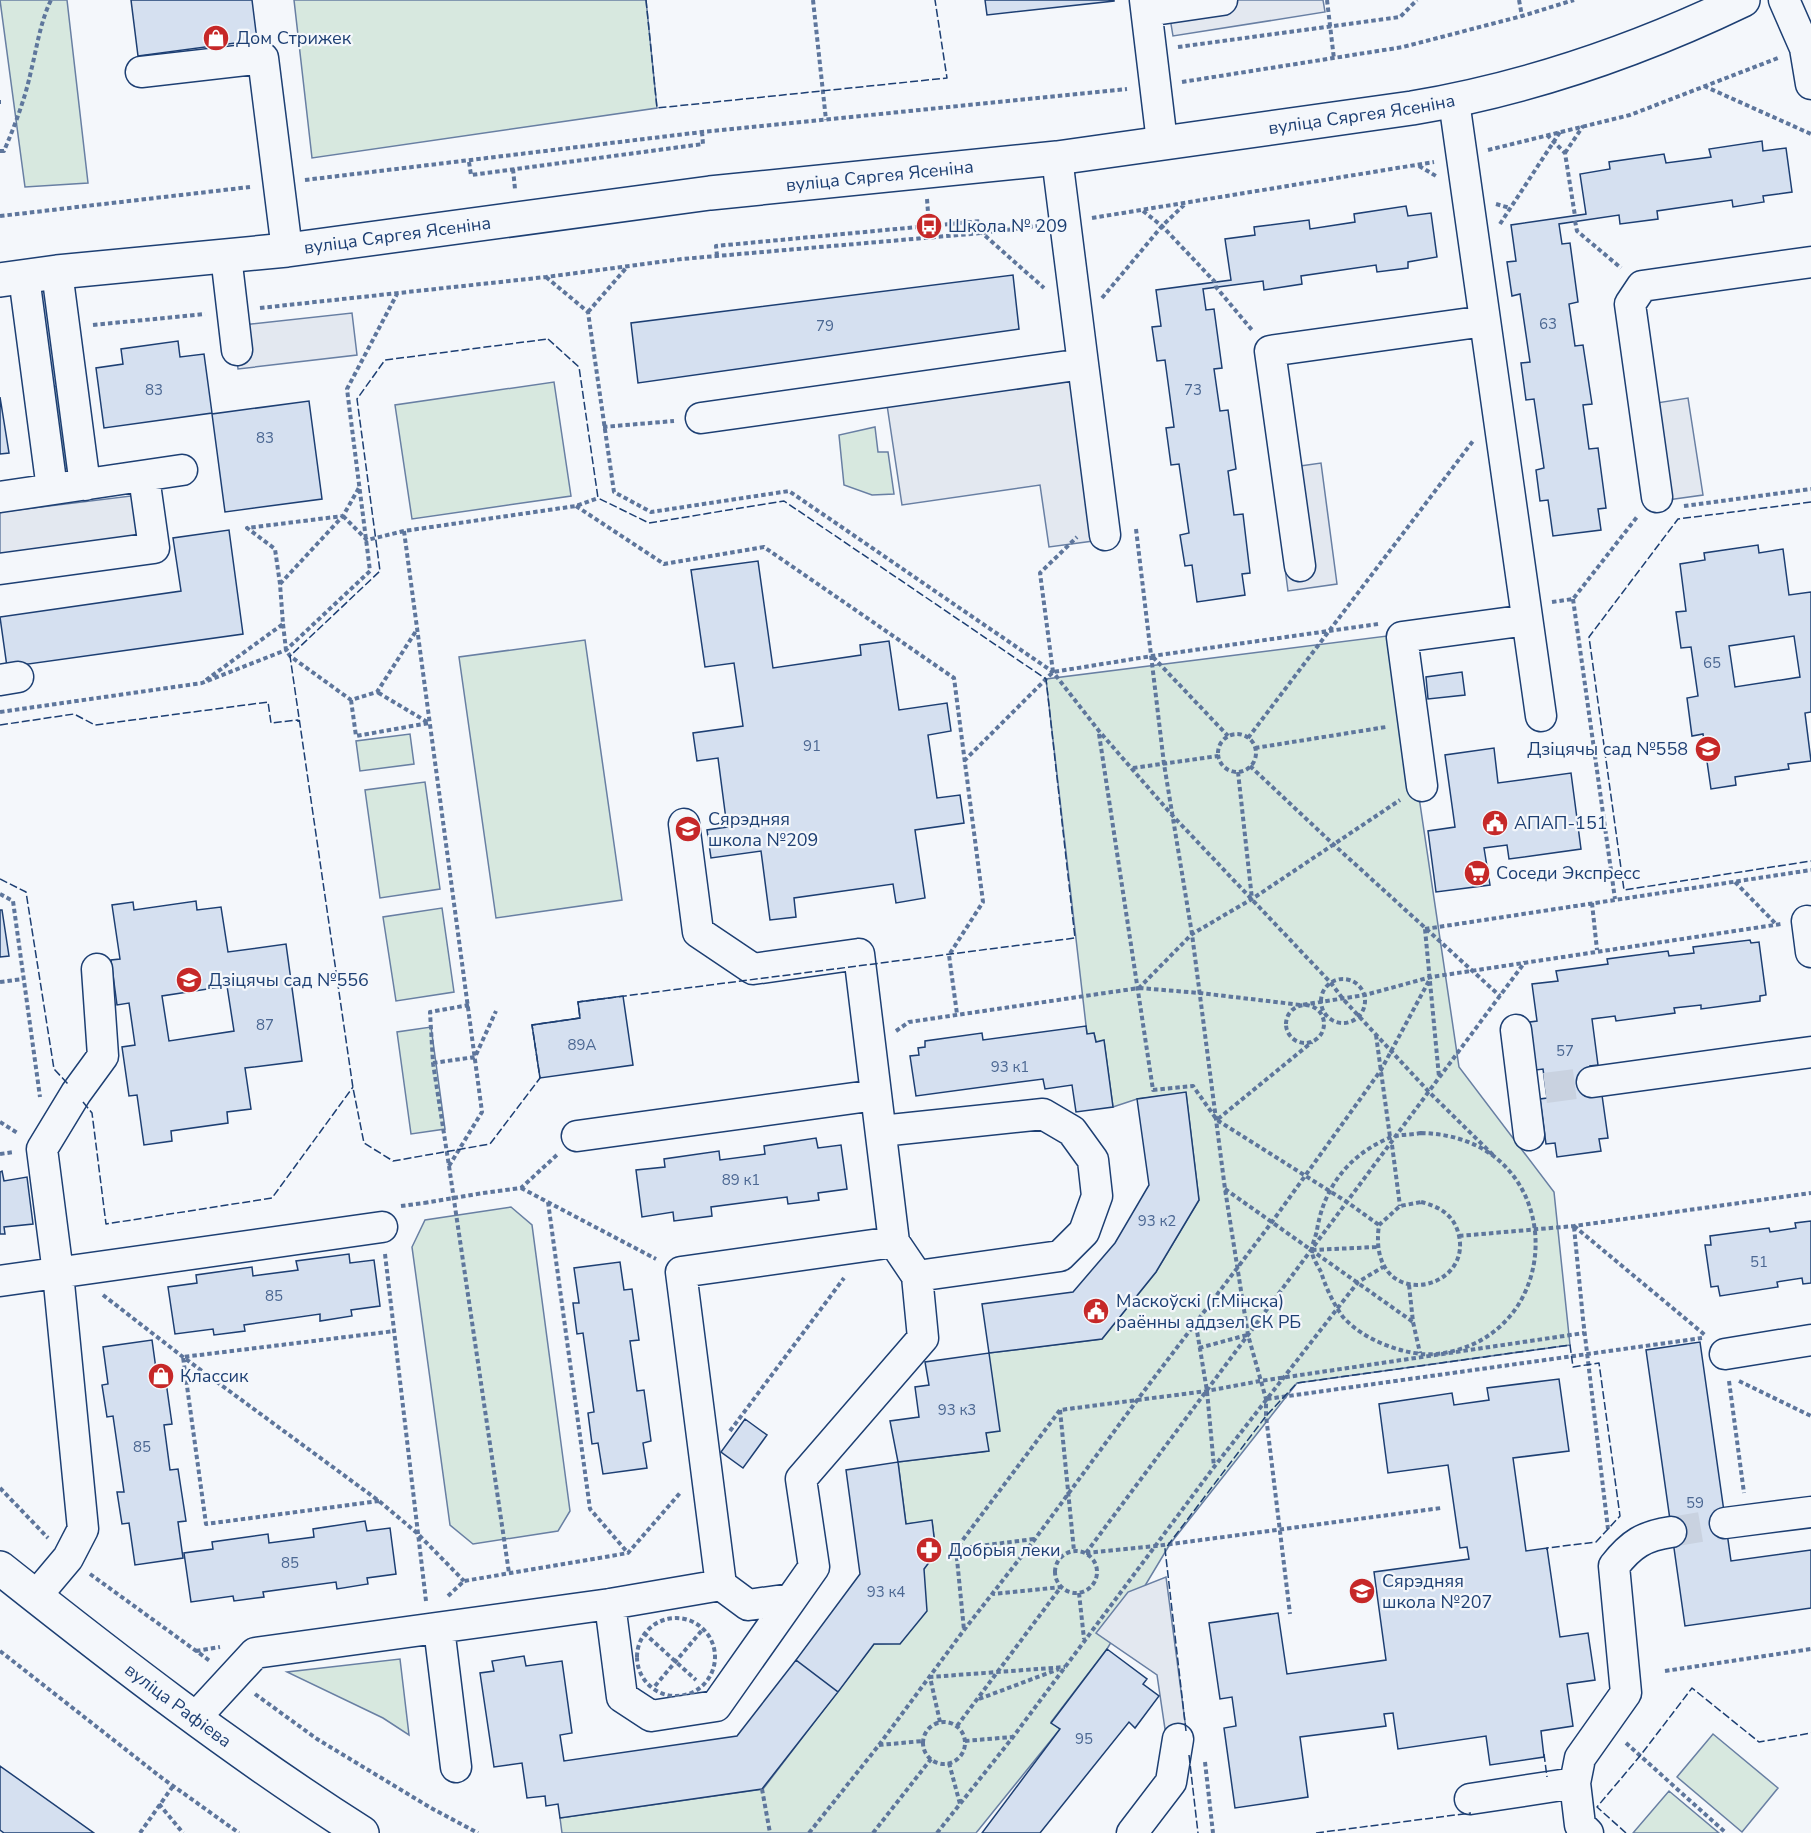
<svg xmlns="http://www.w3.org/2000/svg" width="1811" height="1833" font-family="'Nunito Sans',sans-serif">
	<rect width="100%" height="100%" fill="#f4f7fb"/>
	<path fill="#d7e8df" stroke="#687fa3" stroke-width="1.5" d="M0 0H67L88 183 25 187Z
		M294 0H646L657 108 312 158Z
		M554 382 571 496 412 519 395 405Z
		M60 386 72 468 62 469 50 387Z
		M875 427 878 452H888L894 494 872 495 844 485 839 435Z
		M1395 635 1459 1067 1554 1192 1570 1345 1297 1383 1170 1544 1107 1649 1051 1722 1060 1729 976 1833H562L560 1818 763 1789 874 1644 900 1643 924 1569 936 1553 932 1521 906 1524 898 1462 988 1451 986 1433 989 1353 1102 1339 1156 1272 1199 1200 1186 1093 1137 1099 1113 1107 1104 1041 1096 1042 1094 1033 1087 1034 1046 679Z
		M585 640 622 900 496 918 459 657Z
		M410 734 414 764 360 771 356 741Z
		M425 782 440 889 380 898 365 790Z
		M442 908 454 992 396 1001 383 917Z
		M431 1027 445 1129 411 1134 397 1032Z
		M511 1207 532 1225 570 1511 558 1531 473 1544 450 1525 412 1247 425 1220Z
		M400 1659 409 1735 383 1718 287 1672Z
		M1713 1734 1778 1788 1742 1832 1677 1777Z
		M1669 1791 1719 1833H1633Z"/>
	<path fill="#e3e8f0" stroke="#687fa3" stroke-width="1.5" d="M1167 0H1323L1325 12 1173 36Z
		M352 313 357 355 238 369 233 326Z
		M1085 376 1108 539 1049 547 1040 485 902 505 887 405Z
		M1688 398 1703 495 1646 503 1631 407Z
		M1321 463 1337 584 1288 591 1272 470Z
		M139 495 145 542 0 560V512Z
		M1166 1577 1189 1752 1169 1756 1157 1675 1096 1633 1128 1592Z"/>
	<path fill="#d5e0f0" stroke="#1d3f73" stroke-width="1.5" fill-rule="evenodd" d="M131 0H252L257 40 138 56Z
		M985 0H1114V1L987 15Z
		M1762 141 1763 151 1786 148 1792 192 1763 196 1764 202 1733 207 1732 200 1657 211 1658 219 1620 224 1619 215 1559 224 1562 244 1570 243 1578 302 1569 304 1575 346 1583 345 1592 404 1583 405 1589 449 1598 448 1606 508 1598 509 1601 530 1553 536 1548 500 1540 501 1536 470 1544 468 1534 399 1526 400 1521 363 1530 362 1520 294 1512 296 1507 262 1516 261 1511 225 1586 214 1580 174 1610 169 1609 162 1664 154 1666 163 1711 157 1709 149Z
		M1406 206 1408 216 1431 213 1437 257 1408 262V268L1377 272 1376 265 1301 276 1302 284 1264 290 1263 281 1203 289 1206 310 1214 309 1222 368 1214 369 1220 411 1228 410 1236 469 1228 471 1234 515 1243 514 1250 573 1242 574 1245 595 1197 602 1192 565 1185 566 1180 535 1189 533 1179 464 1171 465 1166 428 1174 427 1165 360 1157 361 1152 327 1161 326 1156 290 1231 280 1225 239 1255 235 1254 227 1309 220 1310 229 1355 222 1354 214Z
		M1013 275 1019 329 638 383 631 323Z
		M178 341 180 357 204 354 212 413 104 428 96 368 123 364 121 349Z
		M0 397 9 453 0 454Z
		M309 401 322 499 225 512 212 414Z
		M229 530 243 634 7 667 0 617 181 591 173 538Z
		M1758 545 1759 553 1783 549 1789 595 1811 592V712L1805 713 1811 761 1788 764 1789 769 1735 777 1736 785 1711 789 1703 734 1692 736 1687 698 1698 696 1691 647 1681 648 1676 612 1686 611 1680 564 1705 560 1704 553ZM1794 636 1800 677 1735 687 1729 646Z
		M758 561 773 668 861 655 860 645 889 641 899 710 947 703 951 731 928 735 937 798 960 795 964 823 915 830 925 898 896 903 893 884 794 898 796 917 770 920 761 851 711 858 707 830 727 827 718 758 697 761 693 733 743 726 734 663 705 667 691 570Z
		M1462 672 1465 695 1428 699 1426 677Z
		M1494 748 1498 783 1571 773 1581 849 1509 859 1507 845 1484 848 1490 885 1436 892 1428 831 1455 827 1445 755Z
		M196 901 197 910 221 907 228 952 286 944 302 1061 245 1068 251 1109 227 1112 228 1123 171 1131 172 1141 144 1145 137 1095 129 1096 122 1047 135 1045 129 1003 117 1005 111 960 120 959 112 905 133 902 134 910ZM227 986 234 1031 169 1041 162 996Z
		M0 910H2L9 956 0 957Z
		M1750 940 1751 943 1759 942 1766 995 1760 996V1001L1701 1009V1005L1674 1008 1675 1013 1616 1021 1615 1016 1592 1019 1598 1065 1590 1066 1593 1089 1601 1088 1608 1138 1599 1139 1601 1151 1557 1157 1555 1143 1546 1144 1540 1099 1547 1098 1543 1069 1536 1070 1530 1022 1537 1021 1532 984 1558 981 1556 971 1608 964 1607 959 1668 951 1669 956 1694 953 1693 947Z
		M623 996 633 1065 540 1078 532 1025 580 1018 578 1002Z
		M1086 1026 1087 1034 1094 1033 1096 1042 1104 1040 1113 1107 1076 1112 1072 1085 1045 1089 1043 1079 916 1096 910 1056 919 1055 918 1048 925 1047V1041L982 1033 983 1040Z
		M1186 1092 1199 1200 1156 1272 1102 1339 989 1353 982 1304 1073 1292 1115 1243 1149 1185 1137 1099Z
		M816 1138 818 1148 841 1145 847 1189 818 1193 819 1200 804 1202 788 1204 787 1197 711 1207 712 1216 674 1221 673 1212 642 1217 636 1170 665 1167 664 1159 719 1151 720 1160 765 1154 764 1146Z
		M2 1171 4 1181 27 1177 33 1224 4 1227 5 1234H0V1172Z
		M1811 1221V1283L1803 1284 1802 1278 1777 1282 1778 1287 1720 1296 1718 1286 1711 1287 1705 1245H1711L1710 1236 1769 1228 1770 1232 1796 1228 1795 1223Z
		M349 1254 350 1263 374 1260 380 1306 351 1310 352 1316 320 1321V1314L244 1325 245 1331 214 1335 213 1329 175 1334 168 1287 197 1283 196 1275 252 1267 253 1276 298 1270 296 1261Z
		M620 1262 624 1290 632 1289 639 1340 630 1341 637 1391 644 1390 651 1441 643 1443 647 1468 603 1474 598 1443 592 1444 588 1413 594 1412 583 1333 577 1334 573 1303H579L574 1268Z
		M152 1340 156 1369 164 1368 172 1424 164 1425 170 1470 178 1469 186 1521 178 1522 183 1558 135 1565 129 1523 122 1524 117 1492H124L113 1416 107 1417 102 1385 108 1384 103 1347Z
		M1700 1342 1731 1561 1811 1550V1608L1685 1626 1646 1350Z
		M989 1353 1000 1431 986 1433 989 1451 898 1462 890 1421 919 1417 915 1387 929 1385 925 1362Z
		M1559 1379 1569 1451 1513 1458 1526 1551 1547 1548 1560 1637 1588 1633 1595 1680 1567 1684 1573 1726 1541 1731 1544 1757 1490 1765 1486 1736 1398 1749 1393 1713 1384 1714 1386 1726 1300 1737 1308 1797 1235 1808 1224 1728 1236 1726 1232 1697 1220 1699 1209 1623 1278 1613 1287 1674 1386 1660 1374 1572 1469 1559 1467 1547 1460 1548 1448 1465 1388 1473 1379 1404 1452 1393 1454 1405 1489 1400 1487 1388Z
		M745 1419 767 1435 743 1468 721 1452Z
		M898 1462 906 1524 932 1520 936 1553 924 1569 927 1611 900 1644H874L838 1692 796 1660 860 1574 846 1470Z
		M365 1521 367 1531 390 1528 396 1574 367 1578 368 1584 337 1589 336 1582 263 1592 264 1597 234 1601 233 1596 191 1602 184 1553 213 1549 212 1542 268 1534 269 1543 314 1537 313 1529Z
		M1107 1649 1147 1679 1143 1684 1159 1696 1135 1728 1129 1722 1040 1833H982L1060 1729 1051 1723Z
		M524 1656 526 1666 562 1661 572 1733 560 1735 564 1761 737 1736 796 1660 838 1692 762 1789 560 1818 558 1804 546 1806 545 1796 527 1798 522 1763 494 1767 480 1673 494 1671 492 1661Z
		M0 1766 94 1833H4L0 1830Z"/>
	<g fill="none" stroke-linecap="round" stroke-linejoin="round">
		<path stroke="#c9d2e0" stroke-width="30" stroke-dasharray="30 15" stroke-linecap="butt" d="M1545 1088 1592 1082
			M1671 1532 1725 1523"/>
		<defs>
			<path id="minor" d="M1145 0 1162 142
				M1784 0 1805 48 1811 84
				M1147 11 1222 0
				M141 72 263 58 287 250
				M1454 101 1541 716
				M226 256 237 350
				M57 272 85 485
				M24 277 52 489
				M1083 364 1105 535
				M701 418 1083 364 1057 158
				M0 497 182 470
				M1657 497 1630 304 1642 286 1811 262
				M1300 566 1270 351 1485 321
				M0 569 154 548 144 477
				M0 680 18 677
				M1422 786 1402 637 1527 620
				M1807 921 1811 952
				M1516 1030 1529 1135
				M1592 1082 1811 1052
				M881 1131 1043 1114 1072 1131 1093 1160 1097 1196 1084 1232 1060 1256 917 1276
				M577 1136 876 1095
				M0 1281 382 1227
				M1725 1354 1811 1340
				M1725 1523 1811 1512
				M721 1585 748 1605 791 1599
				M36 1596 68 1558 83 1529 58 1273 42 1149 76 1093 103 1056 97 969
				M610 1604 622 1697 651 1716 716 1706 814 1567 801 1479 923 1338 917 1276 894 1242 859 954 753 969 698 932 684 824
				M439 1628 456 1767
				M195 1718 255 1653 610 1604 721 1585 681 1272 894 1242
				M1470 1799 1575 1783
				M1132 1833 1171 1782 1178 1739
				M1588 1833 1580 1825 1575 1783 1580 1758 1626 1693 1614 1566C1631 1544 1644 1536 1671 1532"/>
			<g id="major">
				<path id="s1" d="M0 280 57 272 287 250 710 193 1057 158 1412 108C1526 89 1639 50 1743 0"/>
				<path id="s2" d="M0 1568C117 1661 236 1753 362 1833"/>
			</g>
		</defs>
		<use href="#minor" stroke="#1d3f73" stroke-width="33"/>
		<use href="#major" stroke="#1d3f73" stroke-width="36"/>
		<path stroke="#5e769c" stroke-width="4" stroke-dasharray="4.5 3" stroke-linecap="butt" d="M813 0 826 120
			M1327 0 1334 59
			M1519 0 1522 16
			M1178 47 1400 17 1417 0
			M1182 82 1403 47 1522 16 1574 0
			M1704 86 1811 134
			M1547 135 1565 153 1575 216
			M1488 150 1630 115 1778 58
			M0 151H4C15 125 25 99 31 71 37 47 40 23 51 0
			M1565 153 1583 126
			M469 162 471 175 703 144 702 132
			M1419 166 1436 176
			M513 169 515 189
			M305 180 702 132 1127 89
			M927 199 929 226
			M1496 204 1510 208
			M1143 211 1162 226 1215 282 1216 287 1252 330
			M0 216 250 187
			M1092 218 1434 162
			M1575 221 1577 231 1621 268
			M1500 224 1560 132
			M717 256 716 246 981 221 982 233 1044 288
			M546 277 588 312 614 492 651 512 789 491 1053 672 1099 731 1172 815 1331 983 1343 999 1429 1092 1494 1156
			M1102 298 1162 226 1184 205
			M260 308 546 277 682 259 982 233 1037 226
			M588 312 627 267
			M93 325 205 314
			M603 427 674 421
			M576 506 664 564 764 547 954 678 983 902 949 955 957 1014
			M1684 506 1811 489
			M343 516 367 540 404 531 576 506 598 498
			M1136 529 1164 764 1192 934 1225 1189 1248 1335 1266 1399V1416L1290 1614
			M404 531 482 1112 449 1166 433 1063 430 1012 469 1005
			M280 584 343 516 360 486
			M1573 599 1615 899
			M1552 602 1573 599 1637 517
			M283 624 286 650 290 656 351 700 377 692 416 631
			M1153 657 1228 736
			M1053 672 1040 573 1077 537
			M206 680 283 624 280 584 275 549 247 528 343 516
			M351 700 356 736 429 723 377 692
			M0 712 202 683 286 650 370 571 347 389 397 294
			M1099 734 1153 1090 1193 1086 1217 1120 1347 1202 1379 1225
			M1218 753a19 19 0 1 1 38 0a19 19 0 1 1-38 0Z
			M1248 738 1473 441
			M1255 748 1386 727
			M964 761 1053 672 1152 656 1378 624
			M1250 766 1333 844 1500 996
			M1133 768 1218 756
			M1238 772 1252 899
			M1735 882 1777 925
			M0 894 13 901 40 1097
			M1592 903 1597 950
			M1425 929 1811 870
			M1425 929 1439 1077
			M1321 1001a22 22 0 1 1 44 0a22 22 0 1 1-44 0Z
			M0 982 23 979
			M1139 988 1200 993 1301 1005 1365 995 1431 977 1781 924
			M1286 1024a19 19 0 1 1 38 0a19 19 0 1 1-38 0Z
			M896 1031 909 1022 1139 988 1192 934 1252 899 1400 800
			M1376 1035 1390 1137
			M433 1063 475 1057 496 1011
			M1218 1119 1312 1042
			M0 1122 19 1134
			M1421 1133C1570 1136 1572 1338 1437 1354 1407 1357 1363 1340 1343 1317 1333 1303 1326 1288 1321 1272 1318 1266 1313 1259 1312 1252 1311 1245 1316 1237 1317 1230 1324 1187 1349 1155 1389 1138 1399 1134 1411 1135 1421 1133Z
			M1392 1145 1400 1206
			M0 1154 14 1152
			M449 1166 509 1573
			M521 1188 656 1259
			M1225 1189 1413 1322
			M483 1193 521 1188 558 1154
			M548 1202 590 1509 628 1553
			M1421 1202C1437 1206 1451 1213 1457 1229 1480 1292 1366 1316 1379 1225L1400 1206Z
			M401 1206 424 1203
			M1574 1226 1705 1335
			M1574 1227 1583 1319 1608 1529
			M1459 1236 1574 1226 1811 1193
			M1312 1250 1377 1247
			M385 1254 426 1601
			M1409 1285 1413 1322 1420 1353
			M103 1295 183 1357 379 1501 417 1533 464 1581
			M1196 1325 1207 1391 1214 1467
			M1199 1348 1247 1335
			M1729 1381 1744 1493
			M1739 1381 1811 1416
			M1267 1399 1702 1338
			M1060 1410 1074 1551
			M730 1431 844 1278
			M0 1488 48 1538
			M379 1501 206 1524 183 1357 395 1331
			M1034 1539 956 1549 1060 1410 1207 1391 1260 1381 1584 1333
			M956 1549 964 1630
			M1055 1572a21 21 0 1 1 42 0a21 21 0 1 1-42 0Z
			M1086 1553 1525 962
			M1086 1553 1156 1546 1441 1508
			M90 1574 210 1661
			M1079 1593 1084 1639
			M448 1596 464 1581 628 1553 680 1493
			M637 1657a39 39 0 1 1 78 0a39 39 0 1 1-78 0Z
			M644 1633 696 1680
			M0 1651 162 1778 239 1833
			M196 1651 220 1647
			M1665 1671 1811 1649
			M655 1686 703 1629
			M255 1694 317 1739 431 1808 478 1833
			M979 1699 1059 1669
			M940 1722 930 1677 1065 1667
			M923 1743a21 21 0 1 1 42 0a21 21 0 1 1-42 0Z
			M957 1726 1061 1587 993 1594
			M965 1741 1012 1737
			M1626 1743 1726 1833
			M879 1745 923 1741
			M1205 1762 1213 1833
			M949 1763 960 1804
			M762 1789 770 1833
			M159 1804 183 1833
			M140 1833 173 1786
			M809 1833 879 1745 964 1630 1035 1539 1138 1399 1272 1222 1381 1070 1431 977
			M873 1833 931 1759
			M937 1833 1013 1737 1214 1467 1358 1282 1383 1267"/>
		<use href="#minor" stroke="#f4f7fb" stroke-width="30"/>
		<use href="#major" stroke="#f4f7fb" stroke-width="33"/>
		<path stroke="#5e769c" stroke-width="4" stroke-dasharray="4.5 3" stroke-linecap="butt" d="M424 1203 483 1193"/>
		<path stroke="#1d3f73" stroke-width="1.5" stroke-dasharray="8 3" stroke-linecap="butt" d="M646 0 657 108 947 78 935 0
			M0 100V104
			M548 339 579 367 598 498 649 523 784 501 1046 679 1075 938 578 1002 580 1018 532 1025 540 1078 490 1144 393 1161 364 1143 353 1088 290 656 380 571 357 399 385 360Z
			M1811 502 1678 519 1589 637 1624 890 1811 861
			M0 725 74 714 95 725 268 702 271 723 298 720V722
			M0 879 26 892 54 1069 68 1084
			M83 1102 92 1113 106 1224 272 1198 353 1087
			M1186 1731 1165 1549 1266 1416 1297 1383 1570 1345 1573 1367 1599 1363 1620 1516 1596 1542 1547 1548V1550
			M1544 1754 1547 1777
			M1189 1755 1198 1833
			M1316 1833 1471 1813
			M1626 1833 1597 1807 1640 1756 1692 1688 1759 1742 1811 1733"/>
	</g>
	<defs>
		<symbol id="shop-disc" viewBox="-11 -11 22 22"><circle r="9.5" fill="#c62828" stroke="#f4f7fb"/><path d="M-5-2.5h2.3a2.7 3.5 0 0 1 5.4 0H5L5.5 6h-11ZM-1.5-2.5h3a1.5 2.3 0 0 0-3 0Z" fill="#fff"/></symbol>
		<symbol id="bus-disc" viewBox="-11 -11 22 22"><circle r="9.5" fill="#c62828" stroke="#f4f7fb"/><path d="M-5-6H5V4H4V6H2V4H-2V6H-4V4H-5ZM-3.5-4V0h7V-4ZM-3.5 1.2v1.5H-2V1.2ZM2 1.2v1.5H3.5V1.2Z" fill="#fff"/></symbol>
		<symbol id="school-disc" viewBox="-11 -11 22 22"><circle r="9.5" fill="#c62828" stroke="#f4f7fb"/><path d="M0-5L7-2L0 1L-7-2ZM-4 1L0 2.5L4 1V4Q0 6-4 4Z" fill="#fff"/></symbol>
		<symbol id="civic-disc" viewBox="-11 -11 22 22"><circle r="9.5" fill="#c62828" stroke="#f4f7fb"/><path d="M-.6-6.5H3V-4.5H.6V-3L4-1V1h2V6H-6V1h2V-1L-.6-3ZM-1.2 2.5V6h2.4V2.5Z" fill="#fff"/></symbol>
		<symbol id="supermarket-disc" viewBox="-11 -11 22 22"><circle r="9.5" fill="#c62828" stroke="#f4f7fb"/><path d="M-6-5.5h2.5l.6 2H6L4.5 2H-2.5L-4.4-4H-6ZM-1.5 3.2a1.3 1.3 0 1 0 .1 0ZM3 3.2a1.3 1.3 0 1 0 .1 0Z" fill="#fff"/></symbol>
		<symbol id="pharmacy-disc" viewBox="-11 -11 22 22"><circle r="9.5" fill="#c62828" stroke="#f4f7fb"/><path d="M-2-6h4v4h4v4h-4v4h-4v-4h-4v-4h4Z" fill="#fff"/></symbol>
	</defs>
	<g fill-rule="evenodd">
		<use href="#shop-disc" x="201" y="23" width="30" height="30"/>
		<use href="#bus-disc" x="914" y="211" width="30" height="30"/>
		<use href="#school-disc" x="1693" y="734" width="30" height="30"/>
		<use href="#civic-disc" x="1480" y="808" width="30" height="30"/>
		<use href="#school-disc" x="673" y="814" width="30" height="30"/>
		<use href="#supermarket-disc" x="1462" y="858" width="30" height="30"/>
		<use href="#school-disc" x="174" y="965" width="30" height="30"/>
		<use href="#civic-disc" x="1081" y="1296" width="30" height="30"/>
		<use href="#shop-disc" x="146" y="1361" width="30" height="30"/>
		<use href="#pharmacy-disc" x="914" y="1535" width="30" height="30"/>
		<use href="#school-disc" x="1347" y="1576" width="30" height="30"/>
	</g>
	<g text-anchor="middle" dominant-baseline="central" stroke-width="4.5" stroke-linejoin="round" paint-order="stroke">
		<g font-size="15" fill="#4b6792">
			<text x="1548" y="324">63</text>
			<text x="825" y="326">79</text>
			<text x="154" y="390">83</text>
			<text x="1193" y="390">73</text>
			<text x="265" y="438">83</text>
			<text x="1712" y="663">65</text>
			<text x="812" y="746">91</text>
			<text x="265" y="1025">87</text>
			<text x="582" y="1045">89А</text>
			<text x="1565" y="1051">57</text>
			<text x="1010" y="1067">93 к1</text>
			<text x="741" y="1180">89 к1</text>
			<text x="1157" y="1221">93 к2</text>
			<text x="1759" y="1262">51</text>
			<text x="274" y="1296">85</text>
			<text x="957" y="1410">93 к3</text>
			<text x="142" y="1447">85</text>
			<text x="1695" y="1503">59</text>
			<text x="290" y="1563">85</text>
			<text x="886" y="1592">93 к4</text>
			<text x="1084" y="1739">95</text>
		</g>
		<g font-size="18" fill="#1d3f73" stroke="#f4f7fb" text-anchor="start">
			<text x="236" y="38">Дом Стрижек</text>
			<text x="948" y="226">Школа № 209</text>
			<text x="1688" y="749" text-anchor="end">Дзіцячы сад №558</text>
			<text x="708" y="819">Сярэдняя<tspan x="708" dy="21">школа №209</tspan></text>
			<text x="1514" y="823">АПАП-151</text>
			<text x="1496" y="873">Соседи Экспресс</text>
			<text x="208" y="980">Дзіцячы сад №556</text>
			<text x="1116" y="1301">Маскоўскі (г.Мінска)<tspan x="1116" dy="21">раённы аддзел СК РБ</tspan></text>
			<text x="180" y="1376">Классик</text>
			<text x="948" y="1550">Добрыя леки</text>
			<text x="1382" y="1581">Сярэдняя<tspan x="1382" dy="21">школа №207</tspan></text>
		</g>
		<g font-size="18" fill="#1d3f73" stroke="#f4f7fb">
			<text stroke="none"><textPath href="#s1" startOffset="1372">вуліца Сяргея Ясеніна</textPath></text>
			<text stroke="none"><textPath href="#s1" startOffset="886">вуліца Сяргея Ясеніна</textPath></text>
			<text stroke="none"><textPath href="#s1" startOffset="400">вуліца Сяргея Ясеніна</textPath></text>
			<text stroke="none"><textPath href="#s2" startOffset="225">вуліца Рафіева</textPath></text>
		</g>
	</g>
</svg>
